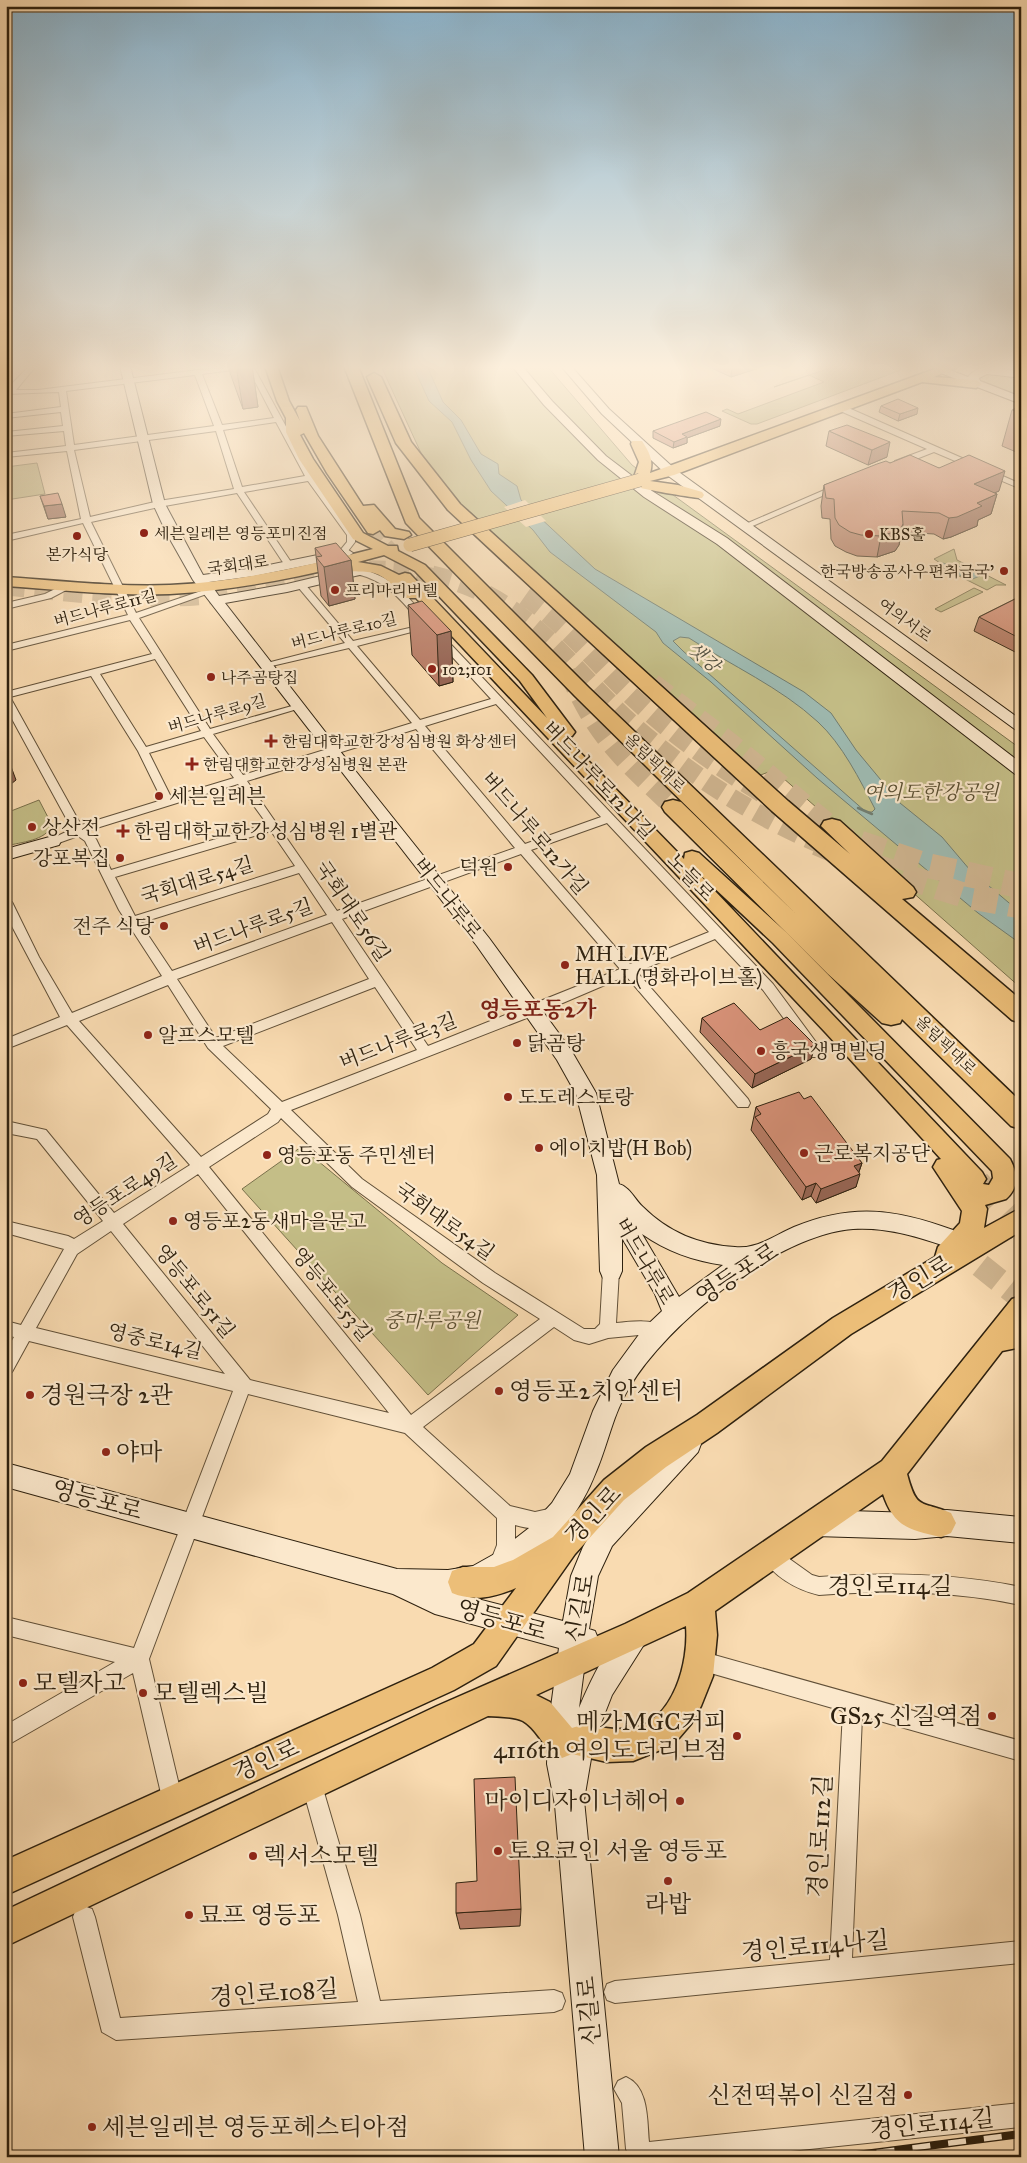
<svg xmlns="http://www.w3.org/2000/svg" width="1027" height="2163" font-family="'IM FELL Great Primer','Noto Serif KR',serif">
	<rect width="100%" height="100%" fill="#f9dbb1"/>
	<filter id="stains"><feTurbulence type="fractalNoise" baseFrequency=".004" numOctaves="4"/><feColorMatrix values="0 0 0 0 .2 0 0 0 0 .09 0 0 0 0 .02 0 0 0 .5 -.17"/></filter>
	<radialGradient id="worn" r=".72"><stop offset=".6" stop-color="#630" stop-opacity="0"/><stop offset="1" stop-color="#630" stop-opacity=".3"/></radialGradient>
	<path fill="#c4be87" stroke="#79704b" d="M381 366H547L632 465 1021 749V988L774 770 758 776 453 499 421 453Z
		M836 366H892L901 370 757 424H751L722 411 727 409 738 414 824 382 809 375 774 387Z
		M984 373 1000 374 1021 382V396L980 380V375Z
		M37 463 45 494 6 500V467Z
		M954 549 957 560 1006 585H996L987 590 937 565 940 563 934 559Z
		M974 588 983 592 941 612 935 609Z
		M39 800 52 825C46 841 21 842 6 846V813Z
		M301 1147 442 1263 518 1315 428 1395 242 1189Z"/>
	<path fill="#9ebab1" stroke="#717d70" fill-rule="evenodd" d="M413 366H427L443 402 461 420 481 454 498 464 499 474 517 486 521 500 595 569 804 692 831 713 856 750 900 803 942 837 970 870 1021 913V944L978 913 817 778 711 682 663 643 656 632 550 552 533 530 491 491 471 460 452 422 429 401ZM680 637 689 638C732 666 780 687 818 722 842 744 860 780 875 809L872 812H866L683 651 673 641Z
		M943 563 950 566 956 564 963 569 973 570 980 576 970 580 938 565Z"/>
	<path fill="#f9dbb1" d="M525 500 546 521 526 527 504 507Z"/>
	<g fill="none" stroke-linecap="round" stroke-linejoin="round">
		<path stroke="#717d70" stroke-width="2.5" d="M858 808 872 814"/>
		<path stroke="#d0b691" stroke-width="24" stroke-dasharray="24 12" stroke-linecap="butt" d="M952 1243 1021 1298"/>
		<path stroke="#d0b691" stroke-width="13" stroke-dasharray="13 7" stroke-linecap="butt" d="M373 530 414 574"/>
		<path stroke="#d0b691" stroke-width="21" stroke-dasharray="21 11" stroke-linecap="butt" d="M975 1180 979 1184"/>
		<path stroke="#d0b691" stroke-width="27" stroke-dasharray="27 14" stroke-linecap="butt" d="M977 1183 1021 1230"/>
		<path stroke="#d0b691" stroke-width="16" stroke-dasharray="16 8" stroke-linecap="butt" d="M298 577C345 566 391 565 437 577"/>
		<path stroke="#d0b691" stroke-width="19" stroke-dasharray="19 10" stroke-linecap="butt" d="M432 575C530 597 565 665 635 727 690 775 753 815 820 844
			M6 586C78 593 153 603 224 593 251 589 277 581 303 575
			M525 596C568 626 600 668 639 703 677 738 720 768 765 795
			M568 671C595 736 623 760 673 807
			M653 683 729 741 832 826
			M833 831 863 844"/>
		<path stroke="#d0b691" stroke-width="25" stroke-dasharray="25 12" stroke-linecap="butt" d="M817 843 831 849
			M860 843 925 865 1021 886
			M867 864 966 896 1021 906"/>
		<defs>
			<path id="street" d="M29 366H36L16 390H38L198 370 253 366 314 478 355 535V542L345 555H339L338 553 347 542V535L308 481 244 492 293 565 289 568 286 567 237 493 159 507 91 522 136 613 207 589 215 591 139 618 210 729 299 704 304 707 213 734 243 775 412 723 349 648 263 668V664L345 643 298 587V583H304L353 641 431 623V627L357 646 420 720 491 699 434 637 442 635 773 984 824 1053 822 1057H812L763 990 715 939 637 972 748 1099 750 1103 748 1107H738L626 976 537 1014 291 1110 362 1179 495 1273 584 1329H595L600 1324 603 1271 606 1266 611 1264 616 1266 619 1271 616 1323C631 1322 647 1319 662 1325L664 1330 662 1335 656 1337 639 1335 608 1338 589 1344 574 1340 554 1327 423 1427 510 1506 535 1512 553 1508 559 1511 562 1517 559 1523C543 1530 532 1530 515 1525V1545L505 1569 499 1572 493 1569 490 1563 497 1545V1518L405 1433 248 1394 149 1659 183 1802 180 1809 173 1812 166 1809 163 1802 133 1673 6 1746V1725L115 1662 6 1635V1617L134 1648 233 1391 29 1341 12 1372 6 1374V1351L14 1337 6 1335V1321L21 1325 64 1249 6 1233V1221L68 1236 74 1239 103 1221 37 1139 6 1133V1121L46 1130 114 1213 190 1165 67 1025 6 1049V1039L60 1017 6 915V898L12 902 39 957 72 1013 162 976 119 910 85 841 78 836 53 845 47 841 72 829 6 708V692L152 654 130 620 6 651V645L128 615 83 523 6 541V535L81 519 67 451 6 457V453L66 446 64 431 6 436V432L63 426 61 412 6 418V414L61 407 59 392 6 394V390ZM248 368 274 418 222 425 202 374ZM195 375 214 426 74 445 66 391ZM276 422 305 476 242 487 223 430ZM216 431 234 489 159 501 90 517 74 450ZM155 659 201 731 146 747 100 674ZM91 676 138 751 162 800 81 825 10 697ZM496 704 601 817 525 844 425 726ZM416 729 515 848 337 911 247 781ZM204 737 234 778 171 797 149 753ZM238 784 267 824 111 870 96 839 87 831ZM607 823 709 932 630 964 531 850ZM271 831 295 866 135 916 115 877ZM521 854 620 969 428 1046 342 919ZM299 873 327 915 172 971 140 923ZM332 922 369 979 216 1038 177 979ZM168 985 208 1048 271 1109 268 1114 201 1157 79 1021ZM375 987 417 1050 282 1102 223 1046ZM281 1118 352 1187 483 1283 540 1319 411 1415 209 1167 278 1122ZM198 1174 389 1413 250 1380 123 1224ZM111 1231 225 1374 36 1328 77 1254Z
				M1014 366H1021V368H1015Z
				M838 406H844L1021 484V489L934 452 901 465H895V461L927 449 838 410Z
				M836 485 843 487 748 528 741 526Z
				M360 569C390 576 406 593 424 616V620H418C400 598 385 581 357 574V570Z
				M67 583 70 584V588L51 598 6 609V603L45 594Z
				M770 1545 812 1575 819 1577C887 1572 953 1573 1021 1587V1605C953 1591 888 1590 819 1595 797 1590 770 1575 761 1554L764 1548Z
				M700 1651 1021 1741V1761L862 1716 852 1958 1021 1941V1963L615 2003 607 2000 604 1992 607 1984 615 1981 830 1960 843 1711 693 1668 690 1661 693 1654Z
				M311 1772 318 1775 321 1782 360 1915 380 2001 554 1990 562 1993 565 2001 562 2009 554 2012 116 2040 102 2032 73 1917 76 1909 84 1906 92 1909 95 1917 120 2018 358 2002 338 1915 301 1782 304 1775Z
				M626 2077C649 2087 647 2120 649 2142L1021 2103V2127L733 2157H629L626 2149 622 2103 614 2089 618 2081Z"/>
			<path id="secondary" d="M120 366H130L165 504 203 575 254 568 347 549 353 553 347 557 254 576 209 582 219 596 287 584 363 566 370 570 368 573 287 592 225 603 354 769 489 938 571 1050 596 1093 619 1184C630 1187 635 1200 643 1207 668 1232 699 1245 735 1247 758 1249 773 1236 794 1227 852 1203 896 1209 953 1230L956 1237 953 1244 945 1246C915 1236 886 1227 853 1229 777 1235 666 1324 629 1388 613 1414 608 1444 596 1472 574 1529 524 1582 462 1595L563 1621 571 1576 583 1547 594 1528 680 1436 689 1432 698 1436 701 1444 698 1452 612 1546 598 1576 589 1629 595 1631 599 1641 595 1651 586 1654 579 1708C589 1684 613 1631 636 1621L646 1625 650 1635 612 1695 594 1741 584 1800 619 2157H585L555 1805 547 1764 548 1729 559 1648 435 1614 393 1594 6 1487V1463L397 1569 448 1570 473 1566 498 1552 529 1528 552 1503 570 1474 593 1411 613 1370 643 1329 662 1311 655 1294 622 1238V1271L619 1278 611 1281 603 1278 600 1271 597 1175 576 1094 557 1060 477 946 193 580 167 534 153 504ZM642 1234C666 1251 694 1261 723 1265L679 1297Z
				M512 366H522L552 401 606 456 652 491 727 538 1021 763V776L1015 774 717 544 644 497 598 460 544 405Z
				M561 366H571L609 409 676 470 1021 720V732L1016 730 667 475 602 414Z
				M942 367 968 377C980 362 1002 368 1018 372V376L1014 377 987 374 979 378 980 381 1021 397V404L938 372 937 370Z
				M53 836 59 837 61 841 59 845 6 860V849Z
				M815 1510 915 1513 947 1510 1021 1517V1543L947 1536 915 1539 815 1536 806 1532 802 1523 806 1514Z"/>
			<path id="primary" d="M265 366H277L289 401 300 421 296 410 298 407H306L318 436 363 506 374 505 395 529 409 532 411 535 404 539 385 536 380 530 373 534 368 533 327 473 304 433 300 435 313 459 363 533 388 546H397L398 551 425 565 532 675 575 732 572 736 565 737 684 859 685 853 692 851 699 853 787 933 1010 1159C1018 1174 1019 1187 1006 1199L985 1205 987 1209 984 1228 1021 1208V1231L851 1334 717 1433 666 1467 624 1500 575 1554 496 1666 454 1690 6 1895V1860L432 1668 474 1644 516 1588C495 1597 474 1602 452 1593L448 1582 452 1571 463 1567H494L513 1560 553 1537 604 1480 646 1447 697 1415 833 1318 935 1257 938 1247 960 1223 962 1211 933 1167 937 1160 941 1159 826 1033 416 598H405C396 589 387 577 374 573 364 570 347 574 340 567 284 580 228 591 170 594 116 596 61 590 6 586V577C61 581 116 587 170 585 239 582 306 566 373 549L353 539 299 459 286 432V418L277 401ZM384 555 415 571 520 681 547 718 410 574 405 573 399 575 381 566 358 562ZM695 870 773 943 992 1171 993 1178 989 1185 983 1184 986 1179 982 1172Z
				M943 366H959L934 377 976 380 982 384 976 388 922 382 674 475 650 481 678 485 702 492 704 495 702 498C698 499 649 490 641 488L640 484 633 480 639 462 631 444 632 441H642C649 452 654 460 650 473Z
				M1021 1296V1347L1002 1351 907 1474C917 1511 920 1500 951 1513L956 1523 951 1533 941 1537C909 1530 894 1527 883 1494L715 1611 717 1635 713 1676 701 1706 691 1724 679 1738 663 1749 633 1761 607 1762 572 1754 562 1758C542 1750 540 1731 523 1721 513 1716 499 1717 488 1716L6 1946V1910L437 1706 625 1624 688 1593 882 1461 1012 1299ZM686 1626C689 1662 674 1720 633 1728 612 1733 589 1721 572 1728L550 1702 536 1695Z"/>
			<path id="highway" d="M344 366H358L419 518 589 688 1021 1102V1129L1011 1126 902 1019 900 1023 891 1025 882 1023 828 974 665 812 662 807 665 802 673 800 681 802 797 915 575 696 406 523Z
				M374 373 381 377 411 442 460 504 788 801 850 854 821 826 824 821 832 819 840 821 913 887 916 892 913 897 902 899 1021 1000V1023L1012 1020 772 811 448 510 396 443 367 377Z"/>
		</defs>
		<use href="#street" stroke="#615038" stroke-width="2"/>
		<use href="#secondary" stroke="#2e210f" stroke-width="2"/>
		<use href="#primary" stroke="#2e210f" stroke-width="3"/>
		<use href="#highway" stroke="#2e210f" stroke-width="3"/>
		<use href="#street" fill="#fbe8cc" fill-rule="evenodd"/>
		<use href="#secondary" fill="#fbe8cc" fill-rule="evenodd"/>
		<use href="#primary" fill="#ecbe78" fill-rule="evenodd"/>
		<use href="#highway" fill="#ecbe78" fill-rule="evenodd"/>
		<defs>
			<path id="rail" d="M841 2157 1021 2134
				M1000 2157 1021 2154"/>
		</defs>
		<use href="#rail" stroke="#2e210f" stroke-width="8"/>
		<use href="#rail" stroke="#fbe8cc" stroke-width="5.5" stroke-dasharray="18" stroke-linecap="butt"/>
		<defs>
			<path id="primary-bridge" d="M410 545 640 480"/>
		</defs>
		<use href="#primary-bridge" stroke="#2e210f" stroke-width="14" stroke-linecap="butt"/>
		<use href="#primary-bridge" stroke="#ecbe78" stroke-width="13"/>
	</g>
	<path fill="#ba7e68" stroke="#2e210f" d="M229 366H252L258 407 243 409 230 373Z
		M707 366H765L731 377Z
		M881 406 917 414 898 421 879 412Z
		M1021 406V454L1002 446 1012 410Z
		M720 426 687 438V443L673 448 653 438V431Z
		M829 431 887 457 868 465 826 446Z
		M890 463 939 468 999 491 994 493 997 494 991 514 978 520 977 526 951 537 943 539 934 534 902 532 899 545 895 551 877 557 857 556 846 552 835 546 831 539 830 519 822 518 821 506 824 485Z
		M40 496 66 517 48 519Z
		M315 548 351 560 355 599 329 606 321 596Z
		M1021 596V655L974 631 979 617Z
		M408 605 451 631 453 682 439 686 412 655Z
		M702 1018 760 1030 815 1045 811 1059 752 1088 700 1032Z
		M804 1099 862 1163 859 1172 856 1187 816 1203 811 1196 802 1200 751 1130 756 1107Z
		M521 1909 520 1926 460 1929 456 1913Z"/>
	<path fill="#976655" stroke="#2e210f" d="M170 366H202L171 369Z
		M236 366H252L258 407 243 409Z
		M732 366H765L731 377Z
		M918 408 917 414 898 421 900 414Z
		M721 419 720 426 687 438V443L673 448 674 442 682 434Z
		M890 442 887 457 868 465 872 450Z
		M1005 471 999 491 968 504 974 484Z
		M997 494 991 514 978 520 977 526 951 537 943 539 949 518 977 503Z
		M62 504 66 517 48 519 44 506Z
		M903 524 899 545 895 551 877 557 881 536Z
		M6 525 9 533H6Z
		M351 560 355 599 329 606 324 567Z
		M451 631 453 682 439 686 437 635Z
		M6 753 16 780 6 788Z
		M815 1045 811 1059 752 1088 755 1074Z
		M862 1163 858 1174H860L856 1187 816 1203 821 1189 854 1166Z
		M816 1183 811 1196 802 1200 806 1187Z"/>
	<path fill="#d89279" stroke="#2e210f" d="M898 399 918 408 900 414 881 406Z
		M1021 406V413L1012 410Z
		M706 412 721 419 682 434 687 437 674 442 653 431Z
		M847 425 890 442 872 450 829 431Z
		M910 455 939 468 969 455 1005 471 974 484 997 494 977 503 982 506 957 517 949 518 939 513 902 511 903 524 900 530 881 536 861 535 850 532 839 525 835 518 834 499 826 498 824 485 877 464 886 461 890 463Z
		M58 493 62 504 44 506 40 496Z
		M336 543 351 560 324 567 316 557 322 556 315 548Z
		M1021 596V639L979 617Z
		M422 601 451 631 437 635 408 605Z
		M734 1003 760 1030 787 1017 815 1045 755 1074 702 1018Z
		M799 1092 804 1099 811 1096 862 1163 854 1166 860 1174 821 1189 816 1183 806 1187 755 1117 761 1114 756 1107Z
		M515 1777 521 1909 456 1913V1883L477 1881 474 1779Z"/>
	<linearGradient id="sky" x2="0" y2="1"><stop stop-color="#8ab6d2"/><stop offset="0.55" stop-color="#fcefdc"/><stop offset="1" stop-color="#fcefdc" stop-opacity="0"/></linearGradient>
	<rect width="1027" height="668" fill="url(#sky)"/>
	<g fill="#8f2418" stroke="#fbe8cc" stroke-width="2">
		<circle cx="144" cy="533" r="5"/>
		<circle cx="869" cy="534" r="5"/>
		<circle cx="77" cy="536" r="5"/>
		<circle cx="1004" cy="571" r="5"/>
		<circle cx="335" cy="590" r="5"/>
		<circle cx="432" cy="669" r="5"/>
		<circle cx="211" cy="677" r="5"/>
		<path d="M268.5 733.5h5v5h5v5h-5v5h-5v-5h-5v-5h5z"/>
		<path d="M189.5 756.5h5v5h5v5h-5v5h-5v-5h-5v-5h5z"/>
		<circle cx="159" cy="796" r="5"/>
		<circle cx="32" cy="827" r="5"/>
		<path d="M120.5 823.5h5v5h5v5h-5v5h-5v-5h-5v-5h5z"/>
		<circle cx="120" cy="858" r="5"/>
		<circle cx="508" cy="867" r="5"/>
		<circle cx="164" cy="926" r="5"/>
		<circle cx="565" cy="965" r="5"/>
		<circle cx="148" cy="1035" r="5"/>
		<circle cx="517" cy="1043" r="5"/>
		<circle cx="761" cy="1051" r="5"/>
		<circle cx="508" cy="1097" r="5"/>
		<circle cx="539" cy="1148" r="5"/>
		<circle cx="804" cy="1153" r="5"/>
		<circle cx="267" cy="1155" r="5"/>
		<circle cx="173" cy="1221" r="5"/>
		<circle cx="499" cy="1391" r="5"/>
		<circle cx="30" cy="1395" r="5"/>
		<circle cx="106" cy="1452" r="5"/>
		<circle cx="23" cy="1683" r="5"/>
		<circle cx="143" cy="1693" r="5"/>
		<circle cx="992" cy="1716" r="5"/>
		<circle cx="737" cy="1736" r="5"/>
		<circle cx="680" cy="1801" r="5"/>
		<circle cx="498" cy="1851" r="5"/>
		<circle cx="253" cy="1856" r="5"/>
		<circle cx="668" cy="1881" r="5"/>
		<circle cx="189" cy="1915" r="5"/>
		<circle cx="908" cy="2095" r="5"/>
		<circle cx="92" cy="2127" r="5"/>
	</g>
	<g text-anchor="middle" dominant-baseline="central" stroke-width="4.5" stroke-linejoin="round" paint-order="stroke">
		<g font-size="16" fill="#2e210f" stroke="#fbe8cc" text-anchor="start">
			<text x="154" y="533">세븐일레븐 영등포미진점</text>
			<text x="879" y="534">KBS홀</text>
			<text x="77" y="554" text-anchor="middle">본가식당</text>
			<text x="994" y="571" text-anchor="end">한국방송공사우편취급국'</text>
			<text x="345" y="590">프리마리버텔</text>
			<text x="442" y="669">102;101</text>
			<text x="221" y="677">나주곰탕집</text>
			<text x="282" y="741">한림대학교한강성심병원 화상센터</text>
			<text x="203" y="764">한림대학교한강성심병원 본관</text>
		</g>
		<g font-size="16" fill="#2e210f" stroke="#fbe8cc">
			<text transform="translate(238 565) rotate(-8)">국회대로</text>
			<text transform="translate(105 608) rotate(-15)">버드나루로11길</text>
			<text transform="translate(905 620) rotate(36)">여의서로</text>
			<text transform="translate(344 631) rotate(-14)">버드나루로10길</text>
			<text transform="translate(217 714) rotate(-16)">버드나루로9길</text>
			<text transform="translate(655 763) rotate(44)">올림픽대로</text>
			<text transform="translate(946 1045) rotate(44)">올림픽대로</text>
		</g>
		<g font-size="18" font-style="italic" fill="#504f40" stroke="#fbe8cc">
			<text transform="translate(704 657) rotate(42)">샛강</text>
		</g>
		<g font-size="20" fill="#2e210f" stroke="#fbe8cc">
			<text transform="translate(599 780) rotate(47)">버드나루로12나길</text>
			<text transform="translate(535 833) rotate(50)">버드나루로12가길</text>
			<text transform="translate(691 877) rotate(46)">노들로</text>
			<text transform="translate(197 880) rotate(-17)">국회대로54길</text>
			<text transform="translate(448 898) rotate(52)">버드나루로</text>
			<text transform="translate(353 911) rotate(56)">국회대로56길</text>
			<text transform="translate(253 926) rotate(-20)">버드나루로5길</text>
			<text transform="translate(398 1041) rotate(-21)">버드나루로3길</text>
			<text transform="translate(125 1190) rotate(-33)">영등포로49길</text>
			<text transform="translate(445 1221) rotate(36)">국회대로54길</text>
			<text transform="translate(645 1261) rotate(60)">버드나루로</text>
			<text transform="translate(195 1291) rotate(51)">영등포로51길</text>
			<text transform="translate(332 1294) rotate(51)">영등포로53길</text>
			<text transform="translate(155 1341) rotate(13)">영중로14길</text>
		</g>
		<g font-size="20" font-style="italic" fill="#5b5033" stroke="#fbe8cc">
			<text x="931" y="792">여의도한강공원</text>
			<text x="432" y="1320">중마루공원</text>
		</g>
		<g font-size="20" fill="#2e210f" stroke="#fbe8cc" text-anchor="start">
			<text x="169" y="796">세븐일레븐</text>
			<text x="42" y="827">상산전</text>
			<text x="134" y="831">한림대학교한강성심병원 1별관</text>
			<text x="110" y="858" text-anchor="end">강포복집</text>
			<text x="498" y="867" text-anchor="end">덕원</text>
			<text x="154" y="926" text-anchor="end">전주 식당</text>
			<text x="575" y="954">MH LIVE<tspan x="575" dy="23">HALL(명화라이브홀)</tspan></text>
			<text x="158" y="1035">알프스모텔</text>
			<text x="527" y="1043">닭곰탕</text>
			<text x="771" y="1051">흥국생명빌딩</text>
			<text x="518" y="1097">도도레스토랑</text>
			<text x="549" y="1148">에이치밥(H Bob)</text>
			<text x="814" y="1153">근로복지공단</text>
			<text x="277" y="1155">영등포동 주민센터</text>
			<text x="183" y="1221">영등포2동새마을문고</text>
		</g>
		<g font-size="22" font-weight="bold" fill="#7a1f14" stroke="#fbe8cc">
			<text x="538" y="1009">영등포동2가</text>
		</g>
		<g font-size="24" fill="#2e210f" stroke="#fbe8cc">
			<text transform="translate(737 1274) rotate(-33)">영등포로</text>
			<text transform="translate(920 1279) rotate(-31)">경인로</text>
			<text transform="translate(97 1500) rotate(15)">영등포로</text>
			<text transform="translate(593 1515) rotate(-47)">경인로</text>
			<text x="890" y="1586">경인로114길</text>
			<text transform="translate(580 1608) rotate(-80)">신길로</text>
			<text transform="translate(502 1620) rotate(16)">영등포로</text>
			<text transform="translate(266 1760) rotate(-24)">경인로</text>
			<text transform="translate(820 1836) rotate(-87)">경인로112길</text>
			<text transform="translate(815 1946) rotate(-5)">경인로114나길</text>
			<text transform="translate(274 1993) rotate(-4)">경인로108길</text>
			<text transform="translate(589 2011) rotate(-95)">신길로</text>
			<text transform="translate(932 2124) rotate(-6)">경인로114길</text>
		</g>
		<g font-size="24" fill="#2e210f" stroke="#fbe8cc" text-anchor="start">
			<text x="509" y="1391">영등포2치안센터</text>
			<text x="40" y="1395">경원극장 2관</text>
			<text x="116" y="1452">야마</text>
			<text x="33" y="1683">모텔자고</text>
			<text x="153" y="1693">모텔렉스빌</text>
			<text x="982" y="1716" text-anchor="end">GS25 신길역점</text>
			<text x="727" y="1722" text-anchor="end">메가MGC커피<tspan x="727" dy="28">4116th 여의도더리브점</tspan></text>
			<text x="670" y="1801" text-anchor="end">마이디자이너헤어</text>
			<text x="508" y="1851">토요코인 서울 영등포</text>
			<text x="263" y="1856">렉서스모텔</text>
			<text x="668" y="1904" text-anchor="middle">라밥</text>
			<text x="199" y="1915">묘프 영등포</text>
			<text x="898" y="2095" text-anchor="end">신전떡볶이 신길점</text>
			<text x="102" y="2127">세븐일레븐 영등포헤스티아점</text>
		</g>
	</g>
	<rect width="1027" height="2163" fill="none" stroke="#f9dbb1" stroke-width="25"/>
	<rect x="8" y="8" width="1012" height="2148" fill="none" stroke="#2e210f" stroke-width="2.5"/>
	<rect x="12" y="12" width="1002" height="2138" fill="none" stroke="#2e210f"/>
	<rect width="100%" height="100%" filter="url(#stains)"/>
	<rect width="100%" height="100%" fill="url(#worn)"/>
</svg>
